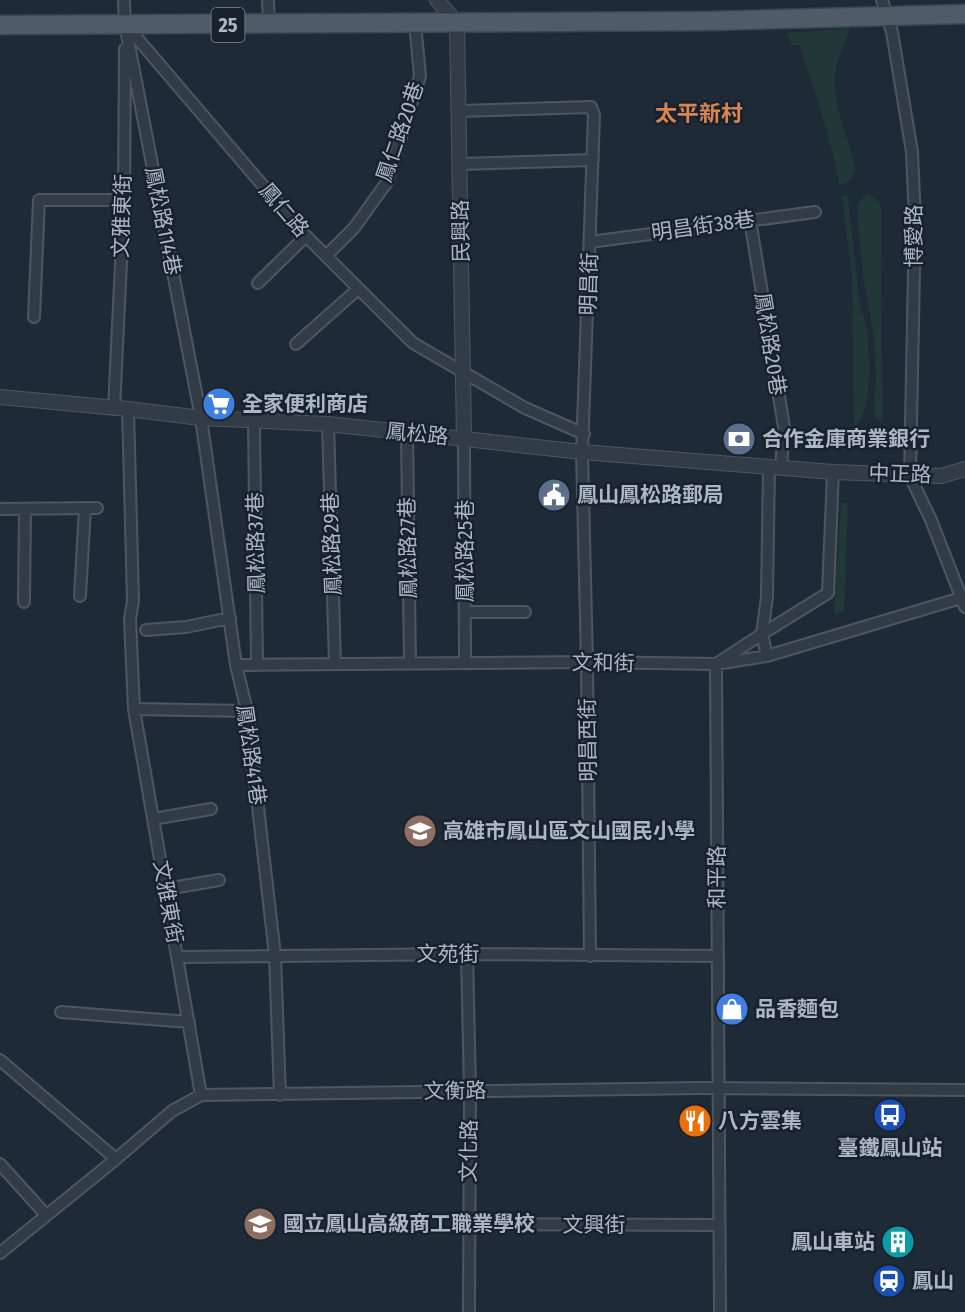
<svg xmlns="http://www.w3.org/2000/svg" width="965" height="1312" font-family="'Fira Sans Condensed','Noto Sans TC',sans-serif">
	<rect width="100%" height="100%" fill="#1f2a37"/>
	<path fill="#213738" d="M850 28C846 41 839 55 836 69 830 102 849 138 856 170L850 181 841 185 839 183C830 136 815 91 799 45H792L787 33Z
		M869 194 879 202 882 210 881 286 883 419 880 422 875 417 874 411 876 374 874 337 864 282 858 224 857 205 864 196Z
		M842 196H847L848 199C852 232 855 264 859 297 860 309 865 320 867 333 870 353 873 415 854 426L852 280Z
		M841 502 848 504 844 611 834 615Z"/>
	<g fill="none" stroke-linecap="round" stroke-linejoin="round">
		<defs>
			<path id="minor" d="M124 0 125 27
				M268 0 269 25
				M882 0 892 32 912 152 915 220 910 476 931 520 965 607
				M125 24 201 418 236 665 247 711 275 955 280 1095
				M125 24 306 236 413 343 525 408 584 434
				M459 111 591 107 594 115 582 452 587 662 590 956
				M460 164 593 160
				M750 220 784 427 781 468
				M590 242 815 212
				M326 256 354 228 387 182 420 76 415 23
				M258 283 306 236
				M34 317 39 200H124
				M296 344 358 289
				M114 409 124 200 125 49
				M128 409 133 601 130 619 134 709 247 711
				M254 422 257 665
				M328 424 335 664
				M407 433 410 664
				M464 439 465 663
				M0 509 97 508
				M80 596 85 508
				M24 602 25 509
				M465 612H525
				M146 630 186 627 230 618
				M767 656 762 634 828 593 833 472
				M719 662 762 634 767 597 769 467
				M716 664 720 1312
				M236 665 587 662 716 664 767 656 961 598
				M134 709 201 1095
				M153 819 211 809
				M166 889 219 880
				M467 954 470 1090 469 1312
				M178 957 467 954 717 956
				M61 1012 189 1022
				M0 1060 116 1159
				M0 1164 46 1215
				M468 1224 719 1225
				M0 1253 116 1159 172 1111 201 1095 701 1088 965 1090"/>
			<path id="tertiary" d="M437 0 457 23 464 439
				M0 397 128 409 201 418 328 424 582 452 833 472 941 476 965 469"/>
			<path id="primary" d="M0 25 712 21 965 14"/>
		</defs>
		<use href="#minor" stroke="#4d5762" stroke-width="14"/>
		<use href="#tertiary" stroke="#4d5762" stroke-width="16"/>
		<use href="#primary" stroke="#3c4551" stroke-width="21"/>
		<use href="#minor" stroke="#323c47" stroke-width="10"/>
		<use href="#tertiary" stroke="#323c47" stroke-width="14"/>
		<use href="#primary" stroke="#505b68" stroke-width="18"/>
	</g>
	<defs>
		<symbol id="supermarket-disc" viewBox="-11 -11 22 22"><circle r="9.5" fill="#3f7fe0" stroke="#18212c"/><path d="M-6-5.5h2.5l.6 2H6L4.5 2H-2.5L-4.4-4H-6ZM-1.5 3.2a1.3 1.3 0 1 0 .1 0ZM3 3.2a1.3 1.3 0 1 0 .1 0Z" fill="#fff"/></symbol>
		<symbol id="bank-disc" viewBox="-11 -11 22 22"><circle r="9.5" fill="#5c6f8a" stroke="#18212c"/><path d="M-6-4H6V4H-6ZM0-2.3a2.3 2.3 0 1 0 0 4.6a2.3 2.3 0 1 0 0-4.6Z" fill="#fff"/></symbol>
		<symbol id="civic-disc" viewBox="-11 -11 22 22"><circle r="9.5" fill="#5c6f8a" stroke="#18212c"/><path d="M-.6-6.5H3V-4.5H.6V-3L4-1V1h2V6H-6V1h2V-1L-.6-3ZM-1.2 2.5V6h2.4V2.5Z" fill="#fff"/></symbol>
		<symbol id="school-disc" viewBox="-11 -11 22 22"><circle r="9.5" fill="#8d6e63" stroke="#18212c"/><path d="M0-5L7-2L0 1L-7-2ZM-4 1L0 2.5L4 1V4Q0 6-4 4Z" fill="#fff"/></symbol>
		<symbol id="shop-disc" viewBox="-11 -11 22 22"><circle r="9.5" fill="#3f7fe0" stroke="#18212c"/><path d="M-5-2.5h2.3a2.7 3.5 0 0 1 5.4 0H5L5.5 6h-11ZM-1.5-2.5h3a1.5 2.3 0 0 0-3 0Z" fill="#fff"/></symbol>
		<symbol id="bus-disc" viewBox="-11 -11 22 22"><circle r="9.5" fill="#1a4fb4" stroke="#18212c"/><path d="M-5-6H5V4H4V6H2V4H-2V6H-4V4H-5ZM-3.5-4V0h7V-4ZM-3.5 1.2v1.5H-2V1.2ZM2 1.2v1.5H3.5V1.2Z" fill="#fff"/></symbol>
		<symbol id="restaurant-disc" viewBox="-11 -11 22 22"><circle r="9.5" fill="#e8710a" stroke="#18212c"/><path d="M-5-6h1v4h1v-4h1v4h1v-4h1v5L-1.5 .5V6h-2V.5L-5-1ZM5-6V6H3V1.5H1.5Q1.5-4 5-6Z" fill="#fff"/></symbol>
		<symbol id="building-disc" viewBox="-11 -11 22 22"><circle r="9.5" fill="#0f9aa8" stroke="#18212c"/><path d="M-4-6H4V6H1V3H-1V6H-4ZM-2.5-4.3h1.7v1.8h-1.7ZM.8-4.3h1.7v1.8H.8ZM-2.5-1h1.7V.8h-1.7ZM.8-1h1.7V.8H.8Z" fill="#fff"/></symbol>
		<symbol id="station-disc" viewBox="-11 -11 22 22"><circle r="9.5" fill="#1a4fb4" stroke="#18212c"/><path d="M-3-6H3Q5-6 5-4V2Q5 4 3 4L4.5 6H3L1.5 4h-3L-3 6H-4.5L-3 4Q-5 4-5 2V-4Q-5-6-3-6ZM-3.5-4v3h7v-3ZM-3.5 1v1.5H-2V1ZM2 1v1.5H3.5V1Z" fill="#fff"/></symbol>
	</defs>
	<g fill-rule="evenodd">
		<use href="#supermarket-disc" x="200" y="385" width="38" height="38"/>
		<use href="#bank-disc" x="720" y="420" width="38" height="38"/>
		<use href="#civic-disc" x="535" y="476" width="38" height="38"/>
		<use href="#school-disc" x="401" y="812" width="38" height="38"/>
		<use href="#shop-disc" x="713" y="990" width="38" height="38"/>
		<use href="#bus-disc" x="871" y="1096" width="38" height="38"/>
		<use href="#restaurant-disc" x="676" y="1102" width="38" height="38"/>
		<use href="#school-disc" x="241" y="1205" width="38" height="38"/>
		<use href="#building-disc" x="879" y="1223" width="38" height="38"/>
		<use href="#station-disc" x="870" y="1262" width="38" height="38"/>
	</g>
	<g text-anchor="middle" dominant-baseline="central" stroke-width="5" stroke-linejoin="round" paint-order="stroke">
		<rect fill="#18212c" stroke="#808a96" stroke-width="1.5" x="211.5" y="8" width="33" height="34" rx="4.5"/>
		<g font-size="20" font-weight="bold" fill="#acb7c4">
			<text x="228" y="25">25</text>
		</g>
		<g font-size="21" fill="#acb7c4" stroke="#18212c">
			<text transform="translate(400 132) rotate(-71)">鳳仁路20巷</text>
			<text transform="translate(284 210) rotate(49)">鳳仁路</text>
			<text transform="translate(122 216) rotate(-88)">文雅東街</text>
			<text transform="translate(163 221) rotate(79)">鳳松路114巷</text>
			<text transform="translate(703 226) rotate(-8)">明昌街38巷</text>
			<text transform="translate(461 231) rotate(-91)">民興路</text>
			<text transform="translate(914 236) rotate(-90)">博愛路</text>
			<text transform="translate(589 284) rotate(-88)">明昌街</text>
			<text transform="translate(770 344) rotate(81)">鳳松路20巷</text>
			<text transform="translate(417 434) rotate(6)">鳳松路</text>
			<text transform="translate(900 474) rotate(2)">中正路</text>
			<text transform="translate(256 543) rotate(-91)">鳳松路37巷</text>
			<text transform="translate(332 544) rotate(-92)">鳳松路29巷</text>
			<text transform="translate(408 548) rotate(-91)">鳳松路27巷</text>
			<text transform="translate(465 551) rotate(-90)">鳳松路25巷</text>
			<text transform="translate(603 663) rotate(1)">文和街</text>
			<text transform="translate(588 740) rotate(-91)">明昌西街</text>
			<text transform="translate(251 755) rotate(82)">鳳松路41巷</text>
			<text transform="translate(717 877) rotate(-90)">和平路</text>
			<text transform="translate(168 902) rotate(80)">文雅東街</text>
			<text x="448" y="954">文苑街</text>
			<text transform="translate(455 1091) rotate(-1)">文衡路</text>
			<text transform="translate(469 1151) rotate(-89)">文化路</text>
			<text x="594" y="1225">文興街</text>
		</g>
		<g font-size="21" font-weight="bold" fill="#acb7c4" stroke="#18212c" text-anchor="start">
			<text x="242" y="404">全家便利商店</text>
			<text x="762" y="439">合作金庫商業銀行</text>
			<text x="577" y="495">鳳山鳳松路郵局</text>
			<text x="443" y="831">高雄市鳳山區文山國民小學</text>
			<text x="755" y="1009">品香麵包</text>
			<text x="718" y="1121">八方雲集</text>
			<text x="890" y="1148" text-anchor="middle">臺鐵鳳山站</text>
			<text x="283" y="1224">國立鳳山高級商工職業學校</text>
			<text x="875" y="1242" text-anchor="end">鳳山車站</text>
			<text x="912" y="1281">鳳山</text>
		</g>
		<g font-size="22" font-weight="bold" fill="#d68555" stroke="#18212c">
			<text x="699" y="113">太平新村</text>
		</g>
	</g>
</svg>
